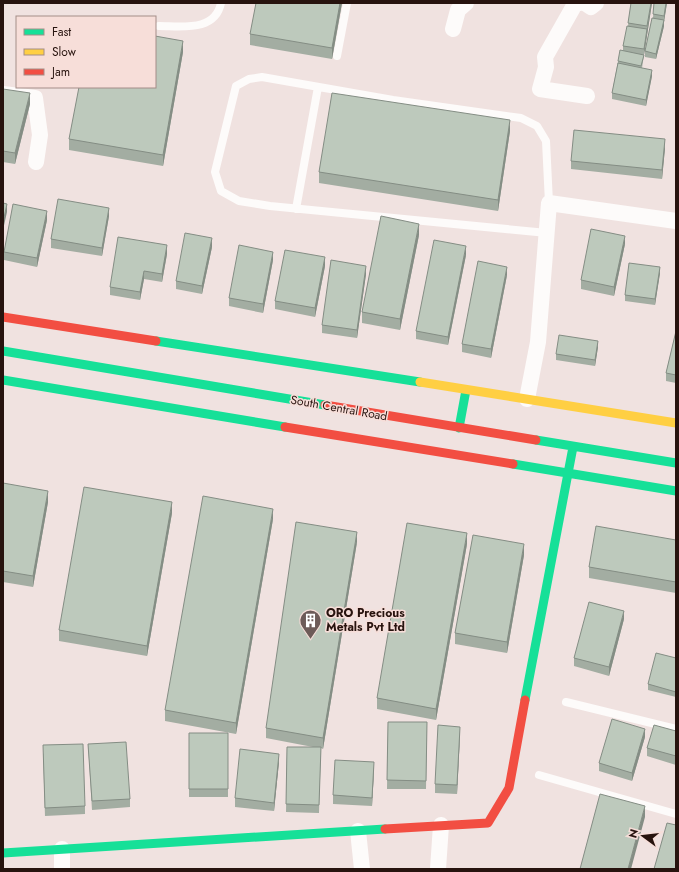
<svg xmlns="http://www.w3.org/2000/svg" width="679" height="872" font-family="Jost,sans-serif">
	<rect width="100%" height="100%" fill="#f0e2e0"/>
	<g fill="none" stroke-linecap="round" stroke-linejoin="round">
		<path stroke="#fdfbfa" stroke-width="8" d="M159 26C182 26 215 32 221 3
			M337 56 347 3
			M296 209 318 87
			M547 233 270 206 239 201 221 191 215 172 236 86 249 79 262 77 393 100 521 118 537 126 546 141 549 203
			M566 702 676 729
			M539 775 676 814"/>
		<path stroke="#fdfbfa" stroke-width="16" d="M580 3 575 4 545 57 546 67 540 89 587 96
			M585 3 591 7 596 3
			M453 29 458 10 466 3
			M3 94 35 98 40 135 36 162
			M527 399 538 342 549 203 676 221
			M358 831 362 869
			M62 849V869
			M438 869 441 825"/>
		<path stroke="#16e098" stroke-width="9" d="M156 341 420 382
			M3 351 325 405
			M3 380 285 427
			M459 428 466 390
			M536 440 676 463
			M513 464 676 491
			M525 700 573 447
			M3 853 385 829"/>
		<path stroke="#ffcf43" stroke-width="9" d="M420 382 676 423"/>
		<path stroke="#f24e42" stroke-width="9" d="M3 317 156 341
			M325 405 536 440
			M285 427 513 464
			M385 829 488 823 509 788 525 700"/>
	</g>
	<path fill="#a3ada2" d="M342 3 332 59 250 45V34Z
		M631 3H652L642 68 652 76 646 106 612 99V93L618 61 623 51V46L628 26Z
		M654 3H667L664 21V26L656 59 645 57V51L653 18Z
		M183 52 163 166 69 150V139Z
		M3 89 30 104 15 164 3 162Z
		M510 131 498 211 319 183V172Z
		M665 148 662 179 571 169V161Z
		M109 216 102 256 51 248V239Z
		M47 220 37 267 4 260V252Z
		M419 235 400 330 362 323V312Z
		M625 244 614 296 581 289V280Z
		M212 247 202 294 176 289V281Z
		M167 254 162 282 144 279 140 300 110 295V287Z
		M466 255 448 345 416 339V331Z
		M273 260 263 313 229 306V298Z
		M325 266 315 317 275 309V301Z
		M660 273 655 305 625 301V295Z
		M366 274 357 338 322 333V325Z
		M507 275 491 358 462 352V344Z
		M676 331V383L666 381V373Z
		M598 347 595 366 556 360V354Z
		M3 483 48 502 33 587 3 582Z
		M172 513 147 656 59 641V630Z
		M273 519 236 734 165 721V710Z
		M676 540V593L589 578V567Z
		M357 542 323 749 321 748 319 813 286 812 287 747H313L266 738V728Z
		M467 544 436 720 377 709V698Z
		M524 555 507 653 455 644V633Z
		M624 619 609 676 574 666V658Z
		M676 658V697L648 690V684Z
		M388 722H427L426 789H387Z
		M676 731V765L647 756V748Z
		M189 733H228V797H189Z
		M460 735 457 794 435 793V784Z
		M645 737 632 781 599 771V763Z
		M88 744 130 799V807L92 810Z
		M43 753 85 806V814L45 816Z
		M279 762 274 811 235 807V798Z
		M374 770 372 806 333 804V795Z"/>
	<path fill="#848d84" d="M340 3H342L332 59V48Z
		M651 3H652L644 55V49Z
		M666 3H667L664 22V16Z
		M664 20V26L656 59V54Z
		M183 41V52L163 166V155Z
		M652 70V76L646 106V100Z
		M30 93V104L15 164V153Z
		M510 120V131L498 211V200Z
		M665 139V148L662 179V170Z
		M7 204V212L3 230V222Z
		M109 208V216L102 256V248Z
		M47 211V220L37 267V258Z
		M419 224V235L400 330V319Z
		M625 236V244L614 296V287Z
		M212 238V247L202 294V286Z
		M167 245V254L162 282V274Z
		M466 246V255L448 345V337Z
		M273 252V260L263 313V304Z
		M325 257V266L315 317V308Z
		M366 266V274L357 338V330Z
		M507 267V275L491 358V349Z
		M660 267V273L655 305V299Z
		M144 271V279L140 300V292Z
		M598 341V347L595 366V360Z
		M48 491V502L33 587V576Z
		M172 502V513L147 656V646Z
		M273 509V519L236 734V723Z
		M357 532V542L323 749V738Z
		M467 533V544L436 720V709Z
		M524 544V555L507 653V642Z
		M624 611V619L609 676V667Z
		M460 727V735L457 794V785Z
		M645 729V737L632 781V773Z
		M279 754V762L274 811V803Z
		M374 762V770L372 806V798Z
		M645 806V817L631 869H628Z"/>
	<path fill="#bdc9bc" stroke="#848d84" d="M256 3H340L332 48 250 34Z
		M631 3H651L647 26 628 23Z
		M654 3H666L664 16 653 14Z
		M652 18 664 20 656 54 645 51Z
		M627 26 647 29 644 49 623 46Z
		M155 36 183 41 163 155 69 139 79 87H155Z
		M620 50 644 55 641 66 618 61Z
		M618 63 652 70 646 100 612 93Z
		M3 89 30 93 15 153 3 151Z
		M332 93 510 120 498 200 319 172Z
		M574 130 665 139 662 170 571 161Z
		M58 199 109 208 102 248 51 239Z
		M3 203 7 204 3 222Z
		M13 204 47 211 37 258 4 252Z
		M381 216 419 224 400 319 362 312Z
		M591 229 625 236 614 287 581 280Z
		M185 233 212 238 202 286 176 281Z
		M118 237 167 245 162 274 144 271 140 292 110 287Z
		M434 240 466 246 448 337 416 331Z
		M239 245 273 252 263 304 229 298Z
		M285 250 325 257 315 308 275 301Z
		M331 260 366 266 357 330 322 325Z
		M478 261 507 267 491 349 462 344Z
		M629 263 660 267 655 299 625 295Z
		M676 331V375L666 373Z
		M559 335 598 341 595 360 556 354Z
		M3 483 48 491 33 576 3 571Z
		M84 487 172 502 147 646 59 630Z
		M203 496 273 509 236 723 165 710Z
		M296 522 357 532 323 738 266 728Z
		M407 523 467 533 436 709 377 698Z
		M596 526 676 540V582L589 567Z
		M473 535 524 544 507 642 455 633Z
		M589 602 624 611 609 667 574 658Z
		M656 653 676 658V692L648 684Z
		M612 719 645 729 632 773 599 763Z
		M388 722H427L426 781 387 780Z
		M438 725 460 727 457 785 435 784Z
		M654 725 676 731V756L647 748Z
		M189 733H228V789H189Z
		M126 742 130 799 92 801 88 744Z
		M83 744 85 806 45 808 43 745Z
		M287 747H321L319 805 286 804Z
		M240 749 279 754 274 803 235 798Z
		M335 760 374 762 372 798 333 795Z
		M600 794 645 806 628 869H580Z
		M667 823 676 825V869H654Z"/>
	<defs>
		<symbol id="building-pin" viewBox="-11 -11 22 30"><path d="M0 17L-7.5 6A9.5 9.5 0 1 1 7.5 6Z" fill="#6d5b58" stroke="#f7ded9"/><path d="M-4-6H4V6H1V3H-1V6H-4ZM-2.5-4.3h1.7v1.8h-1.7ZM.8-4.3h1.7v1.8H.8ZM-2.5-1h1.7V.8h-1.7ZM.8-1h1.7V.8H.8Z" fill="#fff"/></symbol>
	</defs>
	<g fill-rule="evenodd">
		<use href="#building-pin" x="298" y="608" width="25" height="34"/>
	</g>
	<g text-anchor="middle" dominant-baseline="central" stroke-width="3" stroke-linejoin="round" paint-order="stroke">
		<g font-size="12" fill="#27130e" stroke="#f7ded9">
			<text transform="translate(339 408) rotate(10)">South Central Road</text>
		</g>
		<g font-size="12" font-weight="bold" fill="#27130e" stroke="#f7ded9" text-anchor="start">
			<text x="326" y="613">ORO Precious<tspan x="326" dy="14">Metals Pvt Ltd</tspan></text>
		</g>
	</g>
	<rect width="679" height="872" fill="none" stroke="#27130e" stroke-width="8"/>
	<rect x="16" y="16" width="140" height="72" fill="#f7ded9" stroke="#a48d88"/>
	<rect x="24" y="29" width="20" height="6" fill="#16e098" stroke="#a48d88"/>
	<text x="52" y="36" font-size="12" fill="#27130e">Fast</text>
	<rect x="24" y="49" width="20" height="6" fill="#ffcf43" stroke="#a48d88"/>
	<text x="52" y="56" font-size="12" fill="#27130e">Slow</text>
	<rect x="24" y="69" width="20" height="6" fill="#f24e42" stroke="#a48d88"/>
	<text x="52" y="76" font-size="12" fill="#27130e">Jam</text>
	<g transform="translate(643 836) rotate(285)" stroke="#f7ded9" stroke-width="3" paint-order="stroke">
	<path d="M0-3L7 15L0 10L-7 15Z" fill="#27130e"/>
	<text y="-6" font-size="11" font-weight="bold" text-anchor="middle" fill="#27130e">N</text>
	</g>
</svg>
